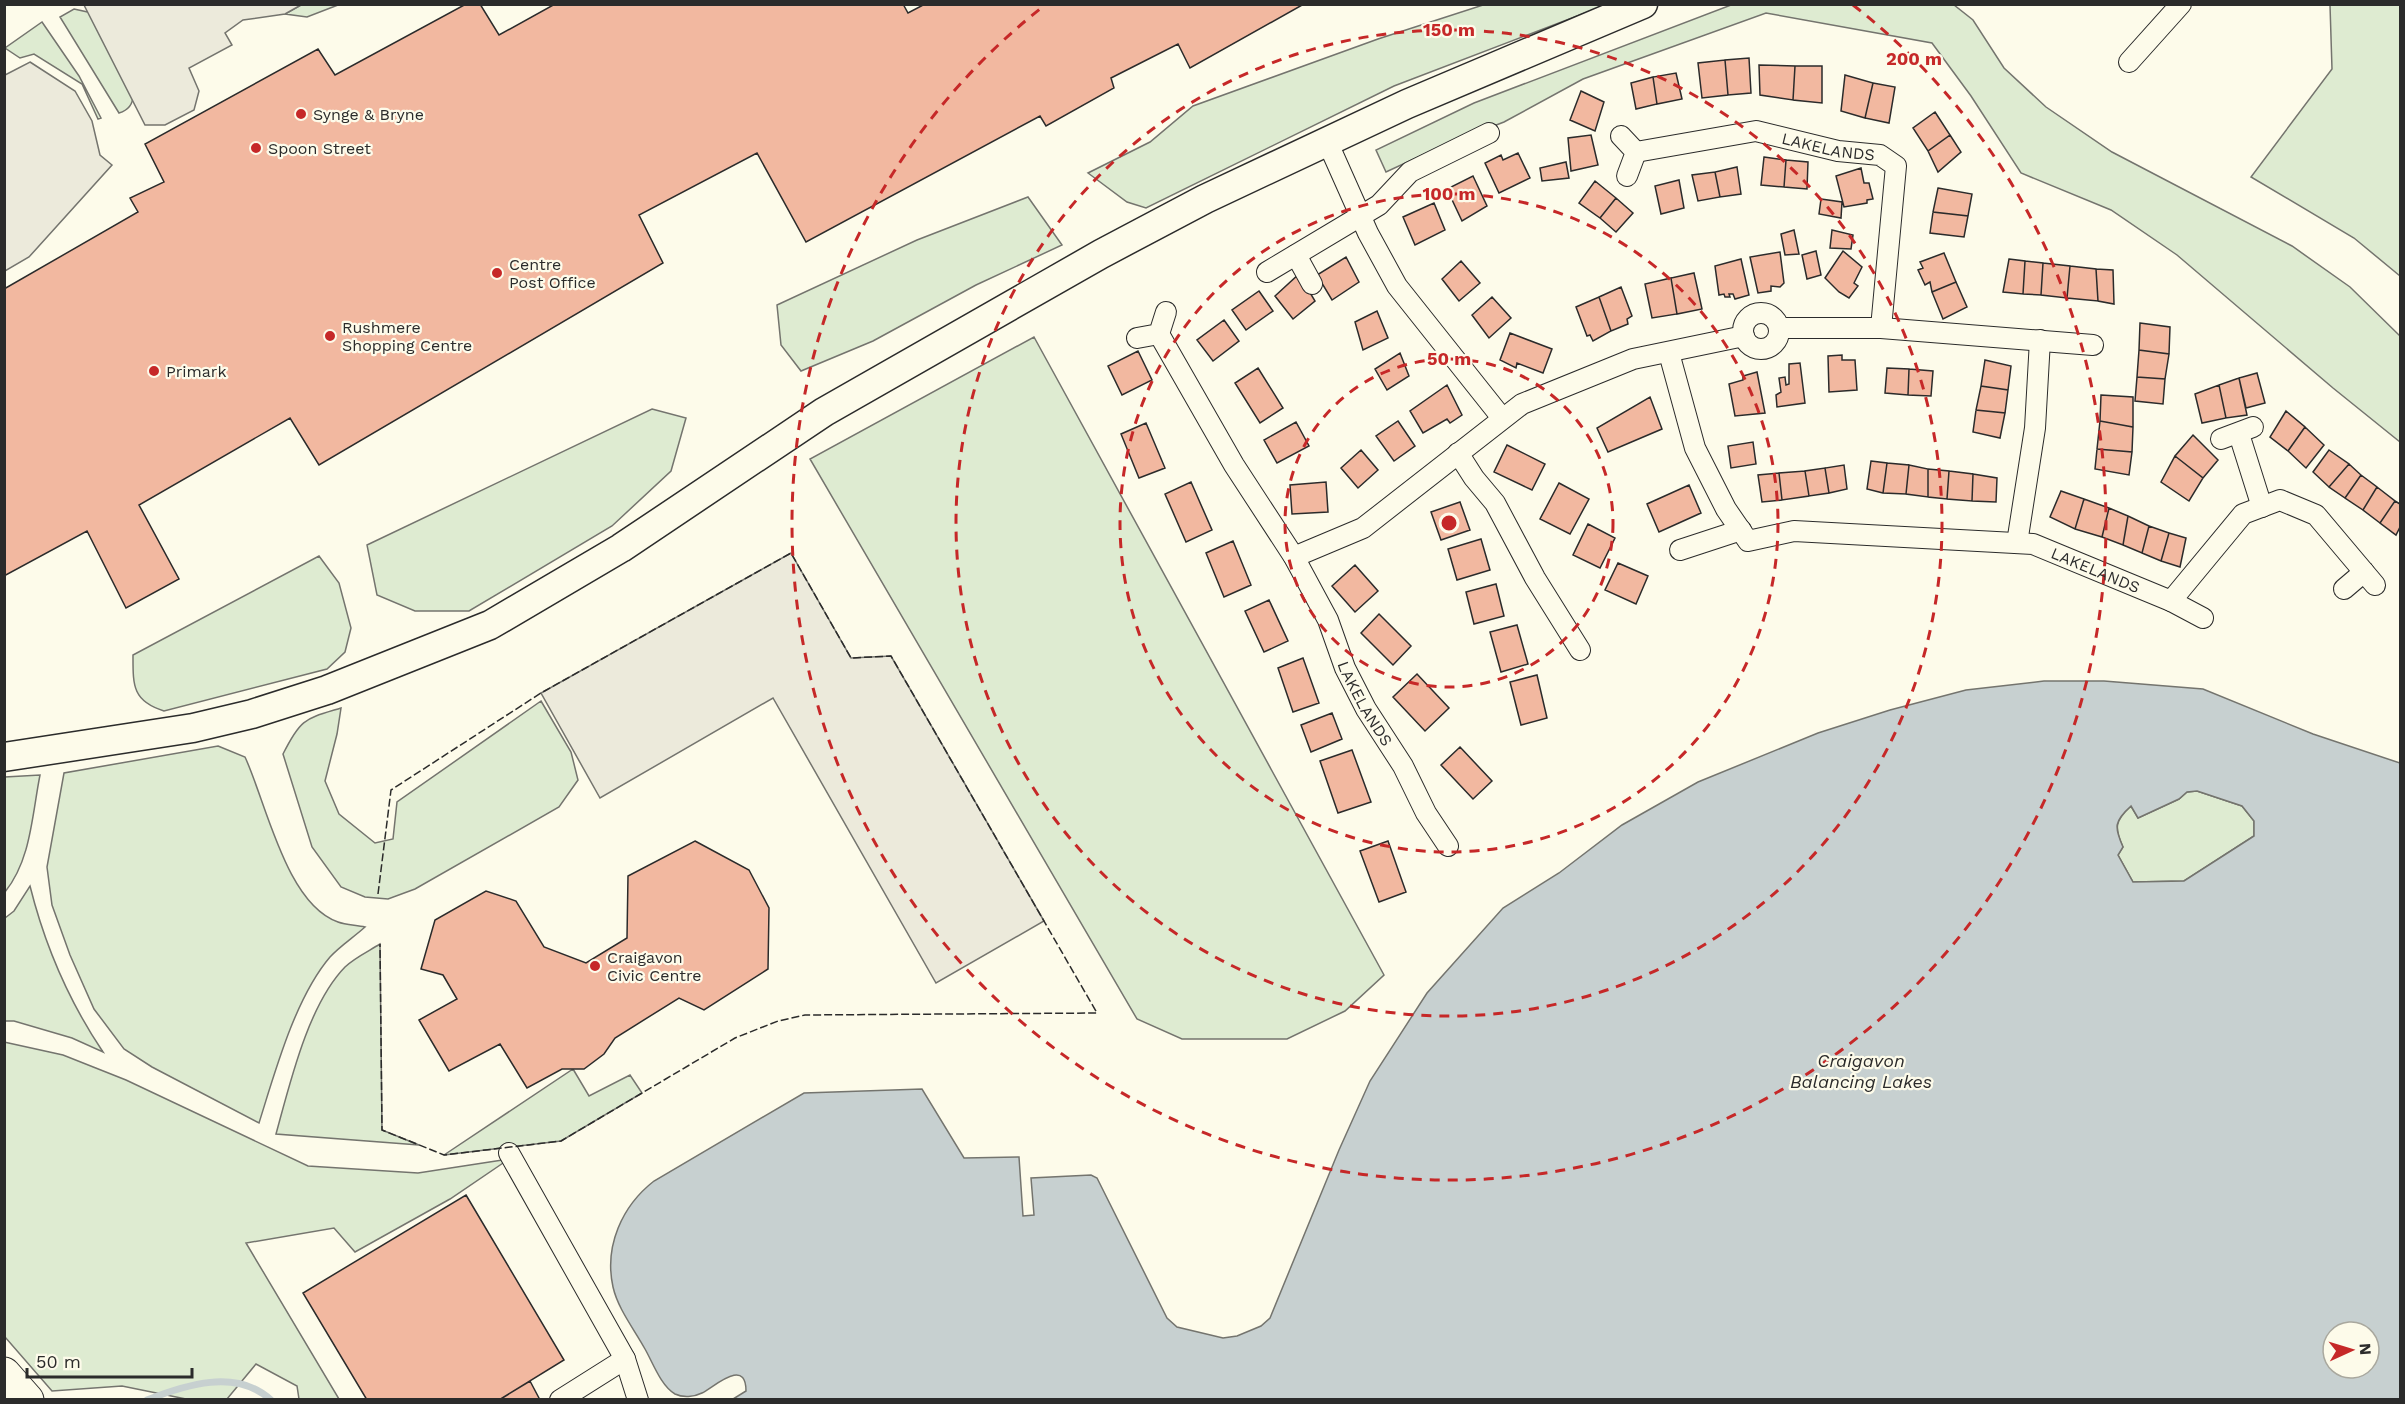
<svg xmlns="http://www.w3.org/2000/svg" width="2405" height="1404" font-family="'Work Sans',sans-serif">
	<rect width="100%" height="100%" fill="#fdfbea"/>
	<path fill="#deebd1" stroke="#74746e" stroke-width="1.5" d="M301 5V4L338 5 307 17 285 14Z
		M1483 5H1606L1394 86 1146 208 1127 202 1088 173 1150 142 1193 106 1378 39Z
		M1731 5H1954L1973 20 2004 68 2046 107 2112 152 2292 246 2350 287 2400 336V442L2333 388 2177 255 2111 210 2021 173 1971 96 1932 43 1766 13 1583 79 1504 122 1442 146 1386 172 1376 150 1474 103Z
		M2330 5H2400V276L2354 238 2251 177 2332 69Z
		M74 9 92 13C99 26 133 83 133 92 134 103 129 110 119 113L60 17Z
		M42 22 79 76 101 118 98 119 82 84 34 54 20 58 5 48Z
		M1028 197 1062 245 976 285 873 341 801 371 781 345 777 305 917 240Z
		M1034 337 1384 975 1345 1011 1287 1039H1182L1137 1019 810 459Z
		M652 409 686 418 671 471 612 526 469 611H415L377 595 367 545Z
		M319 556 339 583 351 628 345 652 327 669 164 711C132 701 133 685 133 655Z
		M541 701 571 752 578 780 559 807 415 889 388 899 365 897 341 887 312 847 283 754C301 718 305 719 341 708L337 734 325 781 339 814 375 843 393 839 397 802Z
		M218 746 245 757C266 802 286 904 338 922 346 925 356 925 365 927 354 937 340 946 330 957 295 998 275 1072 259 1123L152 1067 124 1049 94 1009 70 955 52 905 47 867 64 773Z
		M40 775C32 815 31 860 5 892V777Z
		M2197 791 2242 806 2254 821V836L2184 881 2133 882 2118 855 2123 847C2114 827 2115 821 2131 806L2138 818 2179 799 2187 792Z
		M30 886C45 946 68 1000 103 1052L72 1038 14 1021H5V918L14 911Z
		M380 944 382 1130 419 1145 276 1134C290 1083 308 1005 345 967 354 958 369 951 380 944Z
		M4 1042 63 1055 126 1080 308 1166 418 1173 509 1159 450 1199 355 1252 334 1228 246 1243 339 1399H299L297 1386 256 1364 227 1399H186L122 1386 52 1391 5 1337Z
		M573 1069 589 1096 630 1075 642 1093 561 1141 444 1155Z"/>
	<path fill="#eceadb" stroke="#74746e" stroke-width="1.5" d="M84 5H301L285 14 243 20 225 33 232 45 189 68 199 91 194 110 165 125H145Z
		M30 62 75 91 92 121 100 155 112 165 29 257 5 271V75Z
		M791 553 851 658 891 656 1044 921 936 983 773 698 600 798 541 693Z"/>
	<path fill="#c7d0d0" stroke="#74746e" stroke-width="1.5" fill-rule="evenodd" d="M2044 681H2104L2203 689 2313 734 2400 763V1399H733L746 1391C746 1357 714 1387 702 1393 694 1397 683 1398 675 1394 661 1386 653 1363 645 1349 634 1329 618 1309 613 1287 604 1246 622 1206 654 1181L804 1093 922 1089 964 1158 1019 1157 1023 1216 1034 1215 1031 1178 1091 1175 1097 1178 1167 1318 1177 1327 1223 1338 1237 1336 1261 1326 1270 1318 1339 1150 1370 1081 1427 993 1503 908 1559 873 1622 825 1698 782 1818 733 1890 710 1966 690ZM2197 791 2242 806 2254 821V836L2184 881 2133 882 2118 855 2123 847C2114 827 2114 821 2131 806L2138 818 2179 799 2187 792ZM2333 1332H2369V1368H2333Z"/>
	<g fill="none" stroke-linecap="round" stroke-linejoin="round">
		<path stroke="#c7d0d0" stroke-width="7" d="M147 1400C185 1385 236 1368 271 1400"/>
	</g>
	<path fill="#f2b8a0" stroke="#2b2b2b" stroke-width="1.5" d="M466 4H480L499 35 555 4H903L908 13 925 4H1304L1190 68 1178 44 1111 78 1114 88 1046 126 1040 116 806 242 757 153 639 215 663 263 319 465 290 418 139 505 179 579 126 608 87 531 4 576V289L138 212 130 198 164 182 145 144 318 49 335 75Z
		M1749 58 1751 93 1728 95 1725 60Z
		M1725 60 1728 95 1702 98 1698 63Z
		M1759 65 1795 66 1793 100 1760 95Z
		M1795 66H1822V103L1793 100Z
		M1676 73 1682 99 1657 104 1653 77Z
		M1845 75 1873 83 1865 118 1841 111Z
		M1653 77 1657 104 1636 109 1631 83Z
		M1873 83 1895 87 1889 123 1865 118Z
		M1581 91 1604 102 1595 131 1570 120Z
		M1935 112 1950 135 1928 151 1913 128Z
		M1591 135 1598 165 1571 171 1568 138Z
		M1950 135 1961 152 1938 172 1928 151Z
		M1518 153 1530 178 1499 193 1485 163 1501 155 1503 160Z
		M1764 157 1786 160 1784 187 1761 185Z
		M1786 160 1808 162 1807 189 1784 187Z
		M1566 162 1569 178 1542 181 1540 168Z
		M1737 167 1741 194 1720 197 1715 172Z
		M1861 168 1864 183H1869L1873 199 1867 200V203L1844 207 1836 176Z
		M1715 172 1720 197 1698 201 1692 175Z
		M1473 176 1487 206 1462 221 1447 189Z
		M1679 180 1684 208 1661 214 1655 186Z
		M1595 181 1616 198 1600 218 1579 203Z
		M1938 188 1972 194 1968 216 1933 212Z
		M1616 198 1633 213 1616 232 1600 218Z
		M1821 199 1842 202 1841 218 1819 214Z
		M1434 203 1445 230 1415 245 1403 217Z
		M1933 212 1968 216 1964 237 1930 233Z
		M1794 230 1799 254 1785 255 1781 234Z
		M1832 230 1853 235 1851 249 1830 248Z
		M1816 251 1821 275 1807 279 1802 255Z
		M1843 251 1862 267 1854 283 1858 286 1849 298 1839 292 1825 278Z
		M1780 252 1784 283 1780 287 1771 286V291L1758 293 1750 257Z
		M1944 253 1956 282 1932 292 1930 282 1925 285 1918 270 1923 268 1920 262Z
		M1346 257 1359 282 1332 300 1317 275Z
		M1741 259 1749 295 1735 299 1733 294H1729L1730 297H1725L1724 294 1719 295 1715 266Z
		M2009 259 2025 261 2023 294 2003 292Z
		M1461 261 1480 283 1459 301 1442 279Z
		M2025 261 2043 263 2041 295 2023 294Z
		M2043 263 2070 266 2067 298 2041 295Z
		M2070 266 2096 269 2098 301 2067 298Z
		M2096 269 2113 270 2114 304 2098 301Z
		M1694 273 1702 309 1677 314 1671 278Z
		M1299 274 1315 301 1293 319 1275 296Z
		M1671 278 1677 314 1652 318 1645 284Z
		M1956 282 1967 307 1943 319 1932 292Z
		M1621 287 1632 316 1627 319 1628 324 1611 331 1599 297Z
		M1259 291 1273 311 1246 330 1232 310Z
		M1492 297 1511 318 1489 338 1472 315Z
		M1599 297 1611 331 1593 341 1590 335 1587 336 1576 307Z
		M1377 311 1388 338 1363 350 1355 322Z
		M1224 320 1239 341 1213 361 1197 340Z
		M2140 323 2170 327 2169 354 2139 350Z
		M1510 333 1552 349 1543 373 1517 363 1516 368 1500 360Z
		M2139 350 2169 354 2165 379 2137 377Z
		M1138 351 1152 380 1122 395 1108 366Z
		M1400 353 1409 376 1387 390 1375 369Z
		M1842 355V360H1855L1857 390 1829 392 1828 356Z
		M1985 360 2011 366 2008 390 1981 386Z
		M1800 363 1805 403 1777 407 1776 395 1781 392 1779 378 1785 377 1786 385 1789 384V364Z
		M1258 368 1283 408 1260 423 1235 383Z
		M1887 368 1909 369 1908 395 1885 393Z
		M1909 369 1933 371 1931 396 1908 395Z
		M1757 372 1765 413 1735 416 1729 384 1743 380V376Z
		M2257 373 2265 403 2246 408 2239 378Z
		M2137 377 2165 379 2163 404 2135 401Z
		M2239 378 2247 415 2226 418 2219 385Z
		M1447 385 1462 415 1450 423 1447 419 1423 433 1410 411Z
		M2219 385 2226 418 2202 423 2195 394Z
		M1981 386 2008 390 2005 413 1976 410Z
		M2101 395 2133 397V427L2100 421Z
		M1650 397 1662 429 1608 452 1597 428Z
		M1976 410 2005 413 2000 438 1973 432Z
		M2286 411 2305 427 2288 451 2270 437Z
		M1398 421 1415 446 1394 461 1376 436Z
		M2100 421 2133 427 2132 452 2097 449Z
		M1296 422 1309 446 1277 463 1264 440Z
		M1146 423 1165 468 1139 478 1121 434Z
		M2305 427 2324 445 2306 468 2288 451Z
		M2193 435 2218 460 2203 478 2175 456Z
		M1753 442 1756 464 1731 468 1728 446Z
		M1507 445 1545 464 1532 490 1494 472Z
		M2097 449 2132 452 2129 475 2095 469Z
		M1361 450 1378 470 1358 488 1341 468Z
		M2329 450 2349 464 2329 487 2313 472Z
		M2175 456 2203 478 2189 501 2161 482Z
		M1871 461 1887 463 1883 493 1867 489Z
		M1887 463 1909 465 1906 494 1883 493Z
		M2349 464 2361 475 2345 498 2329 487Z
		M1844 465 1847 489 1829 493 1825 468Z
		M1909 465 1928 469V497L1906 494Z
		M1825 468 1829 493 1809 496 1805 471Z
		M1928 469 1949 471 1947 499 1928 497Z
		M1805 471 1809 496 1782 500 1779 473Z
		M1949 471 1973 474 1972 501 1947 499Z
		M1779 473 1782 500 1762 502 1758 475Z
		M1973 474 1997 478 1996 502 1972 501Z
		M2361 475 2377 487 2363 510 2345 498Z
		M1191 482 1212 530 1186 542 1165 494Z
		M1326 482 1328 512 1292 514 1290 485Z
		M1559 483 1589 499 1570 534 1540 519Z
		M1689 485 1701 513 1659 532 1647 504Z
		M2377 487 2395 501 2380 523 2363 510Z
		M2061 491 2084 499 2075 529 2050 517Z
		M2084 499 2109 508 2102 537 2075 529Z
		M2395 501 2400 504V527L2396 535 2380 523Z
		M1460 502 1470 530 1441 540 1431 512Z
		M2109 508 2128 516 2123 545 2102 537Z
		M2128 516 2149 526 2142 553 2123 545Z
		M1588 524 1615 538 1600 568 1573 555Z
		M2149 526 2169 533 2161 561 2142 553Z
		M2169 533 2186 538 2180 567 2161 561Z
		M1481 539 1490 570 1457 580 1448 549Z
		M1233 541 1251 585 1224 597 1206 553Z
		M1618 563 1648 576 1636 604 1605 590Z
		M1355 565 1378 591 1355 612 1332 586Z
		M1496 584 1504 616 1474 624 1466 592Z
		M1269 600 1288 641 1264 652 1245 611Z
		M1379 614 1411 646 1393 665 1361 633Z
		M1517 625 1528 664 1501 672 1490 632Z
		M1303 658 1319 703 1293 712 1278 668Z
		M1417 674 1449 708 1425 731 1393 697Z
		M1537 675 1547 718 1521 725 1510 682Z
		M1332 713 1342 739 1311 752 1301 725Z
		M1460 747 1492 781 1473 799 1441 765Z
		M1352 750 1371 802 1338 813 1320 761Z
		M695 841 749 870 769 908 768 969 704 1010 679 998 615 1038 604 1054 584 1069H562L527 1088 500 1044 449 1071 419 1020 457 999 443 975 421 969 435 920 486 891 516 901 544 947 586 963 627 938 628 876Z
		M1388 841 1406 892 1379 902 1360 851Z
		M466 1195 564 1360 499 1400H367L303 1293Z
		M530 1381 540 1400H499Z"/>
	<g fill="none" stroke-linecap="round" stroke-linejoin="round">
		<defs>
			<g id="street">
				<path d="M2129 62 2181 4"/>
				<path d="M1621 136 1636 152 1627 176"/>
				<path d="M1327 141 1368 233 1397 286 1502 418"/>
				<path id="s1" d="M1636 152 1756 131 1838 151 1880 155 1896 166 1881 328"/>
				<path d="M1296 255 1312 284"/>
				<path d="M1267 272 1379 205 1410 172 1489 133"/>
				<circle cx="1761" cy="331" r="18"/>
				<path d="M1779 328H1881L2093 345"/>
				<path id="s2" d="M1159 334 1234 465 1294 557 1328 620 1345 668 1366 709 1403 766 1426 813 1448 846"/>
				<path d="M1137 338 1159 334 1166 312"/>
				<path id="s3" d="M1669 353 1695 448 1726 509 1748 541 1794 531 2033 544 2171 601 2203 618"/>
				<path d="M2239 434 2262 507"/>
				<path d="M2221 439 2253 427"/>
				<path d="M1458 453 1474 478 1495 503 1535 578 1580 650"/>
				<path d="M2017 543 2035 428 2040 340"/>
				<path d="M1680 550 1741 530"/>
				<path d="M1294 557 1363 528 1522 404 1633 359 1744 336"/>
				<path d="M2344 589 2364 572"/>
				<path d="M2171 601 2243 514 2280 500 2316 515 2375 585"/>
				<path d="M509 1153 625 1359 638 1400"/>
				<path d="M560 1400 625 1359"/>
			</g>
			<path id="secondary" d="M4 757 193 728 252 714 327 690 490 625 621 548 824 412 1101 254 1205 199 1407 104 1643 4"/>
			<path id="highway" d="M4 1374 27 1400"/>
		</defs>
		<use href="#street" stroke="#2b2b2b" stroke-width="22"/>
		<use href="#secondary" stroke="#2b2b2b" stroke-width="31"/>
		<use href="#highway" stroke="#2b2b2b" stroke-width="35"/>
		<use href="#street" stroke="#fdfbea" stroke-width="20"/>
		<use href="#secondary" stroke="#fdfbea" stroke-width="28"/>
		<use href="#highway" stroke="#fdfbea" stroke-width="33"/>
		<path stroke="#2b2b2b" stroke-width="1.5" stroke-dasharray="8 3" stroke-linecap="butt" d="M378 894 391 790 541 693 791 553 851 658 891 656 1097 1013 805 1015 778 1021 735 1038 561 1141 444 1155 382 1130 380 944"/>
	</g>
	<g fill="none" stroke="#c62828" stroke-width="3" stroke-dasharray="10 8">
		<circle cx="1449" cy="523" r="164"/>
		<circle cx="1449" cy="523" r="329"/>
		<circle cx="1449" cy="523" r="493"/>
		<path d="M1853 5A657 657 0 1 1 1045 5"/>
	</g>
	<g fill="#c62828" stroke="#fdfbea" stroke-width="2">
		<circle cx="301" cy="114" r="6"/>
		<circle cx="256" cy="148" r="6"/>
		<circle cx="497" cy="273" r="6"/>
		<circle cx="330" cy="336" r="6"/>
		<circle cx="154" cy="371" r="6"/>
		<circle cx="595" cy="966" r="6"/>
	</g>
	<g text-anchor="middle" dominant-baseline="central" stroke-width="4.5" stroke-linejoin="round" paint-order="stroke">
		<g font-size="16" fill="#2b2b2b" stroke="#fdfbea" text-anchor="start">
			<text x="313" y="114">Synge &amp; Bryne</text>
			<text x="268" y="148">Spoon Street</text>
			<text x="509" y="264">Centre<tspan x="509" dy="18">Post Office</tspan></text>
			<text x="342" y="327">Rushmere<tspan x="342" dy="18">Shopping Centre</tspan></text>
			<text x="166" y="371">Primark</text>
			<text x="607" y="957">Craigavon<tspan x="607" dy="18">Civic Centre</tspan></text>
		</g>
		<g font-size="16" fill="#2b2b2b" stroke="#fdfbea">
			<text stroke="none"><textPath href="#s1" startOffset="196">LAKELANDS</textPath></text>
			<text stroke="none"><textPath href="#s3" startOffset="560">LAKELANDS</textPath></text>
			<text stroke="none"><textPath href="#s2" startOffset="424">LAKELANDS</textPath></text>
		</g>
		<g font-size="18" font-style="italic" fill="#2b2b2b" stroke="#fdfbea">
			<text x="1861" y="1060">Craigavon<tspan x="1861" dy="21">Balancing Lakes</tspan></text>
		</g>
	</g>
	<circle cx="1449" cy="523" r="9" fill="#c62828" stroke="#fdfbea" stroke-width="3"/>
	<g font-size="18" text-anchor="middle" font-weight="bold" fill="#c62828" stroke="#fdfbea" stroke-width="4.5" stroke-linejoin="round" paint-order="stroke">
		<text x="1449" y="36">150 m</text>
		<text x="1914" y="65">200 m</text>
		<text x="1449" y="200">100 m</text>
		<text x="1449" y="365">50 m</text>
	</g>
	<rect width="2405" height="1404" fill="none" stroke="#2b2b2b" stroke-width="12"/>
	<g transform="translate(2351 1350) rotate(86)"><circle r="28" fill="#fdfbea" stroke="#a9a89e" stroke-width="1.5"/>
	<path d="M0-4.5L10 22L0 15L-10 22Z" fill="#c62828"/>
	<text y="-9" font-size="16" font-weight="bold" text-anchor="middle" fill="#2b2b2b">N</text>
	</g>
	<path d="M27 1368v9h165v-9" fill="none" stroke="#2b2b2b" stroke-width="3"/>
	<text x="36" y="1368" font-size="18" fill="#2b2b2b" stroke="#fdfbea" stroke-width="4.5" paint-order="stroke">50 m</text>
</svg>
